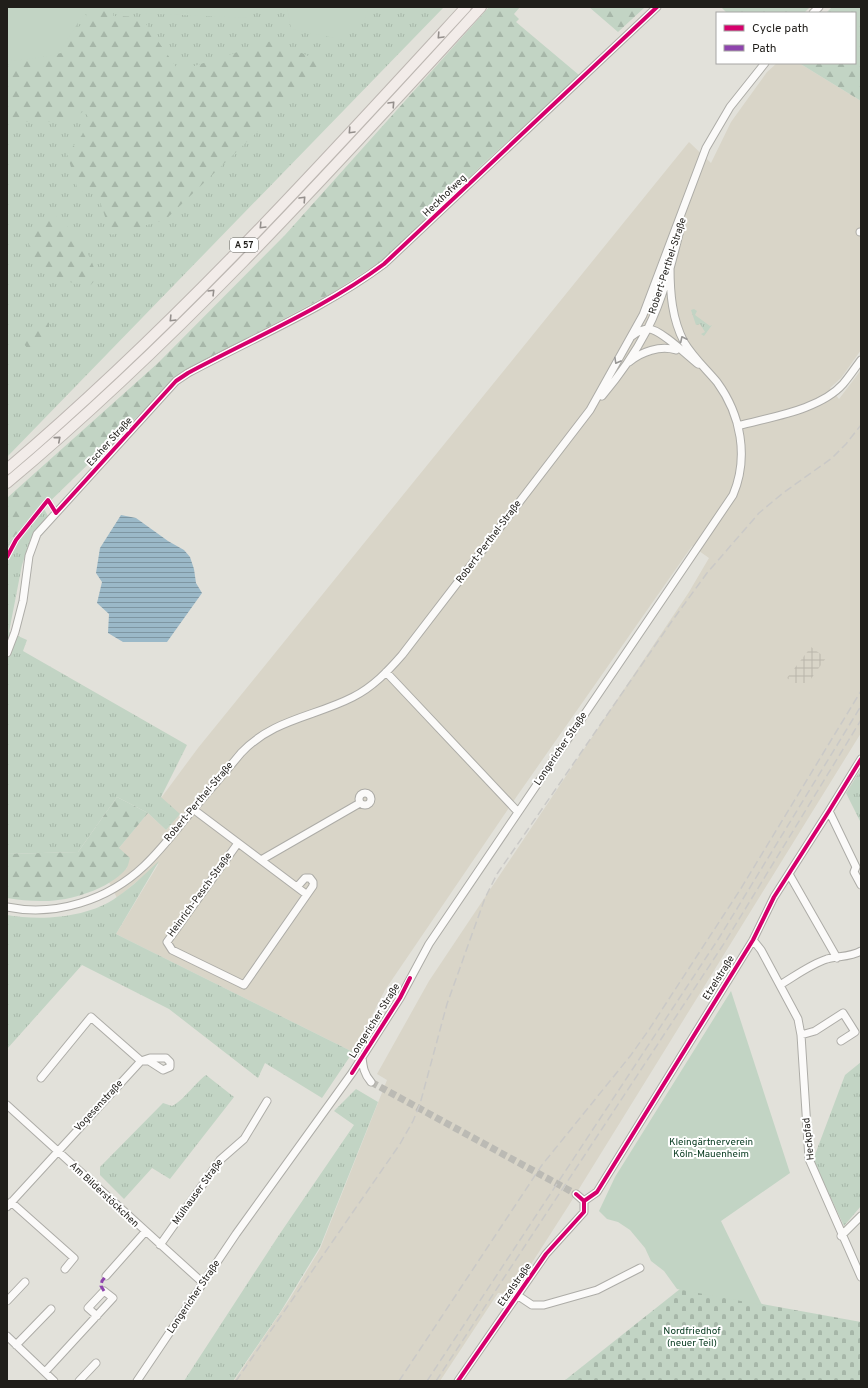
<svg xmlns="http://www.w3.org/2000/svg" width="868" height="1388" font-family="Overpass,sans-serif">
	<defs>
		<pattern id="industrial-grid" width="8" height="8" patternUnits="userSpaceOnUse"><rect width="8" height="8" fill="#d9d5c8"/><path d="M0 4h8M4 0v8" fill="none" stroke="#bab6ab"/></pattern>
		<pattern id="grass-tufts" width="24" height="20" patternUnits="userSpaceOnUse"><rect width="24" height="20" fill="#c2d4c4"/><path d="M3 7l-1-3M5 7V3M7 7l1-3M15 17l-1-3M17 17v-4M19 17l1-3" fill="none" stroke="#a6b6a8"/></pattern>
		<pattern id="forest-firs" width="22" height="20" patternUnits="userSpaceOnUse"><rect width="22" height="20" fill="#c2d4c4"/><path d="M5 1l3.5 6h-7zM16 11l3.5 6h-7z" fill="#a6b6a8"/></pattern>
		<pattern id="cemetery-stones" width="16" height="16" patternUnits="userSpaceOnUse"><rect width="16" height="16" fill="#c2d4c4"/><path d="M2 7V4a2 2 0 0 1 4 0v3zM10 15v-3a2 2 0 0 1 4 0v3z" fill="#a6b6a8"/></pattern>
		<pattern id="water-rules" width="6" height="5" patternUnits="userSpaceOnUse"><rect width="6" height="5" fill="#9bb9c8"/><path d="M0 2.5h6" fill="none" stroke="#7e96a2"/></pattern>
	</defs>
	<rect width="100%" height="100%" fill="#e2e1da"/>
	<path fill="#d9d5c8" d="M777 63H799L861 101V350L841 378 830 388 839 399 861 370V733L569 1205 512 1294 498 1293 440 1381H234L289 1300 320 1249 387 1080 377 1074 429 981 689 592 709 558 692 546 517 796 385 990 353 1052 116 934 159 863 117 898 109 882 127 868 119 848 148 813 166 830 179 814 161 798 198 748 689 142 711 163 731 122 767 72Z"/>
	<path fill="url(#industrial-grid)" d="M811 647 826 658 808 683H794L787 678Z"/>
	<path fill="url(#grass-tufts)" d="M7 7H444L7 457Z
		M694 309 697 311 695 315 710 326 712 325 704 336 701 334 705 332 700 324 696 325 691 310Z
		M44 509 48 516 31 538 22 565 9 632 27 640 23 651 187 745 161 797 180 814 166 830 148 813 117 797 78 852 7 854V543Z
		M861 769V823L846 793Z
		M159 861 116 934 353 1052 322 1098 265 1063 258 1078 169 1009 82 965 7 1049V915C41 921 88 918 117 897 132 887 146 873 159 861Z
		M861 1062V1206L844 1226 813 1160 845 1075Z
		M206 1075 234 1097 170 1179 152 1168 124 1199 100 1175V1167L163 1103 172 1106C182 1102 195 1083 206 1075Z
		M356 1089 378 1102 320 1247 281 1311 233 1381H184L279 1235 354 1125 334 1111Z"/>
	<path fill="url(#forest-firs)" d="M87 7H113V16L141 17 179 71 271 41 304 54 327 65 165 220 111 235 98 195 78 190 67 154 82 135 89 118 84 111C63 126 32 121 7 122V65L61 53 86 17Z
		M489 7H520L514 14 519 19 516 22 579 75 484 163 406 240 383 260 332 293 187 370 175 380 7 543V498L158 363 285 235Z
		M589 7H643L644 8 618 32Z
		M721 7H810L804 13H727Z
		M832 7H861V101L799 63H855V13H826Z
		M53 215C67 220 97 261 95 276 95 281 93 283 89 286L65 281 37 268 29 244 33 231 44 217Z
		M44 320 49 323V331L36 346 27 348 22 341 24 331Z
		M117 797 148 813 119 848 130 858C129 861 128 867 126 869 108 890 67 902 41 901 29 901 18 900 7 898V854L78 852Z"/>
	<path fill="url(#cemetery-stones)" d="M680 1289 861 1322V1381H564Z"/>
	<path fill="#c2d4c4" d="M7 7H85L83 15 57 55 14 61 7 58Z
		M114 7H259L247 18 114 12Z
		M287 7H369L364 20 344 40 291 29Z
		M731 991 790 1173 721 1221 762 1305 677 1289 664 1271 651 1261 645 1248 630 1230 618 1222 607 1219 599 1211 615 1177Z"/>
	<path fill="url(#water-rules)" d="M121 515 136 518 168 541 184 550 190 557 194 569 196 583 202 593 167 642H123L108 633 109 614 97 603 102 582 96 573 100 548Z"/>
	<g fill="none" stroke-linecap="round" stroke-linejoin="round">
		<path stroke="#bbbab4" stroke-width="7" stroke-dasharray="7 3.5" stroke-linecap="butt" d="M371 1082 576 1194"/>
		<defs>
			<path id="minor" d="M813 13 819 7
				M860 232H861
				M632 336C637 332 643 329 649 329 660 329 689 357 698 364
				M629 362C641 352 660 345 676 350
				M602 396C619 376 635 353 647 330 664 297 673 258 682 222
				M738 426C770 417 820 410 843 384 849 377 855 368 861 360
				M7 653 15 632 23 601 29 556 37 534 176 381 188 373C253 338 325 308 384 264L657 7
				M386 672 518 812
				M359 799a6 6 0 1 1 12 0a6 6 0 1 1-12 0Z
				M193 809 306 894
				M829 811 856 867 854 872 861 885
				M238 843 167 942 172 950 244 985 313 886V882L310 878H305L297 887
				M261 860 360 803
				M789 874 837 958
				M7 907C56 917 108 900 144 866 160 851 173 834 186 818 204 796 223 775 241 753 273 719 314 717 353 697 373 687 388 671 402 655L590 410 643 315 706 148 730 107 765 63
				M753 940 761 950 798 1019 801 1035 809 1159 861 1277
				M780 985C795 976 811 964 827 959 839 956 850 957 861 951
				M801 1035 815 1031 843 1013 855 1032 841 1041
				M362 1057C363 1067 364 1074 371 1082
				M150 1058H166L170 1062V1067L163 1070 149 1061H141Z
				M7 1105 203 1283
				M584 1201 597 1192 753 940 774 897 829 811 861 759
				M11 1202 74 1258 65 1269
				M7 1207 141 1061 91 1017 41 1078
				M841 1236 861 1216
				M160 1245 220 1160 244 1139 267 1101
				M106 1276 145 1232
				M517 1295 532 1305H544L597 1290 640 1268
				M7 1301 25 1282
				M7 1336 54 1381
				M16 1345 51 1309
				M45 1372 113 1298 104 1291 88 1308 97 1316
				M79 1381 96 1363
				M137 1381 236 1234 352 1073 400 998 429 944 733 495C749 457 741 415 717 382 706 369 693 357 684 342 672 319 670 293 670 267
				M458 1381 546 1254 584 1212V1201L576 1194"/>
			<path id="highway" d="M7 469C173 328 319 167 466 7
				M7 483C179 339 330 172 481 7"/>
		</defs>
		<use href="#minor" stroke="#adaca7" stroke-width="9"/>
		<use href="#highway" stroke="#bdb7b2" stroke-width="12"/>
		<use href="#minor" stroke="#fbfaf9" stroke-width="7"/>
		<use href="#highway" stroke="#f2ece9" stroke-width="10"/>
		<path stroke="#cac9c7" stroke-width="1.5" stroke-dasharray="8 4" stroke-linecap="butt" d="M236 1381 400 1144 413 1121 420 1104 447 1004 485 898 497 874 672 621 707 573 759 513 783 493 832 458 846 444 861 425
			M399 1381 542 1165 631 1055 648 1031 740 890 861 691
			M427 1381 719 938 861 706
			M436 1381 725 942 861 720"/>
		<path stroke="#8e44ad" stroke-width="3" stroke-dasharray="6 3" stroke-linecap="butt" d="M104 1291 101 1286 102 1281 106 1276"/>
		<defs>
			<path id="cycleway" d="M7 557 16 540 48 500 56 513 176 381 188 373C253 338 325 308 384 264L657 7
				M352 1073 400 998 410 978
				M584 1201 597 1192 753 940 774 897 829 811 861 759
				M458 1381 546 1254 584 1212V1201L576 1194"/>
		</defs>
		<use href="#cycleway" stroke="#fff" stroke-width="6"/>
		<use href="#cycleway" stroke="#d6006c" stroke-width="4"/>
	</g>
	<defs><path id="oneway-chevron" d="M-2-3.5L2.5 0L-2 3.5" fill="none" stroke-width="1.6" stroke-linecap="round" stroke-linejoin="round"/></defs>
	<g stroke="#948f8c">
		<use href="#oneway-chevron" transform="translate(440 36) rotate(133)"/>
		<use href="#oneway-chevron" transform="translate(392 104) rotate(-47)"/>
		<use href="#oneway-chevron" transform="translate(351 131) rotate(133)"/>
		<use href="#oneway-chevron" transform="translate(303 199) rotate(-47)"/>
		<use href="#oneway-chevron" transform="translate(262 226) rotate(134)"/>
		<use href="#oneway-chevron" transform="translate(212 292) rotate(-45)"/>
		<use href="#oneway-chevron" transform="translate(172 319) rotate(134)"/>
		<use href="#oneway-chevron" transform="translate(58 439) rotate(-41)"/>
	</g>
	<g stroke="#989795">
		<use href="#oneway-chevron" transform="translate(683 339) rotate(-116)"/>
		<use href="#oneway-chevron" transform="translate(617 361) rotate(119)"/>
	</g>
	<g text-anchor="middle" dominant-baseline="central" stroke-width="4" stroke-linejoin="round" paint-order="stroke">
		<rect fill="#fff" stroke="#63625f" stroke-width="1" x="230" y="238" width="28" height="14" rx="3"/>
		<g font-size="9" font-weight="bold" fill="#201e1a">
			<text x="244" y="245">A 57</text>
		</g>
		<g font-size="10" fill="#201e1a" stroke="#fff">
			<text transform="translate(445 196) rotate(-44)">Heckhofweg</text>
			<text transform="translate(668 266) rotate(-72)">Robert-Perthel-Straße</text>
			<text transform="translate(110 442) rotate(-48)">Escher Straße</text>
			<text transform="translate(489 542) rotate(-53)">Robert-Perthel-Straße</text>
			<text transform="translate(561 749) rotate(-56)">Longericher Straße</text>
			<text transform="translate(199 802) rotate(-50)">Robert-Perthel-Straße</text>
			<text transform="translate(200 895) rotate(-54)">Heinrich-Pesch-Straße</text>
			<text transform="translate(719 978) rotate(-58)">Etzelstraße</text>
			<text transform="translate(375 1021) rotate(-58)">Longericher Straße</text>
			<text transform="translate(99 1106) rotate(-47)">Vogesenstraße</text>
			<text transform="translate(809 1139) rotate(-96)">Heckpfad</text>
			<text transform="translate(198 1192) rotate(-54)">Mülhauser Straße</text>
			<text transform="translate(104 1195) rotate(43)">Am Bilderstöckchen</text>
			<text transform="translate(515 1285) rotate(-55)">Etzelstraße</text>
			<text transform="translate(194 1297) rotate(-56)">Longericher Straße</text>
		</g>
		<g font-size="10" fill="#03371c" stroke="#fff">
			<text x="711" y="1142">Kleingärtnerverein<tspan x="711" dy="12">Köln-Mauenheim</tspan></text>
			<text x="692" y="1331">Nordfriedhof<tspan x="692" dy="12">(neuer Teil)</tspan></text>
		</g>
	</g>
	<rect width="868" height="1388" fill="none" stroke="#201e1a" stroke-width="16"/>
	<rect x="716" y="12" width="140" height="52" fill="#ffffff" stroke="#a6a5a3"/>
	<rect x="724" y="25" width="20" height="6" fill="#d6006c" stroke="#a6a5a3"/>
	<text x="752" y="32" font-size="12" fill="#201e1a">Cycle path</text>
	<rect x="724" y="45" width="20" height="6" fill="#8e44ad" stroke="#a6a5a3"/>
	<text x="752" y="52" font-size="12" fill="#201e1a">Path</text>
</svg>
